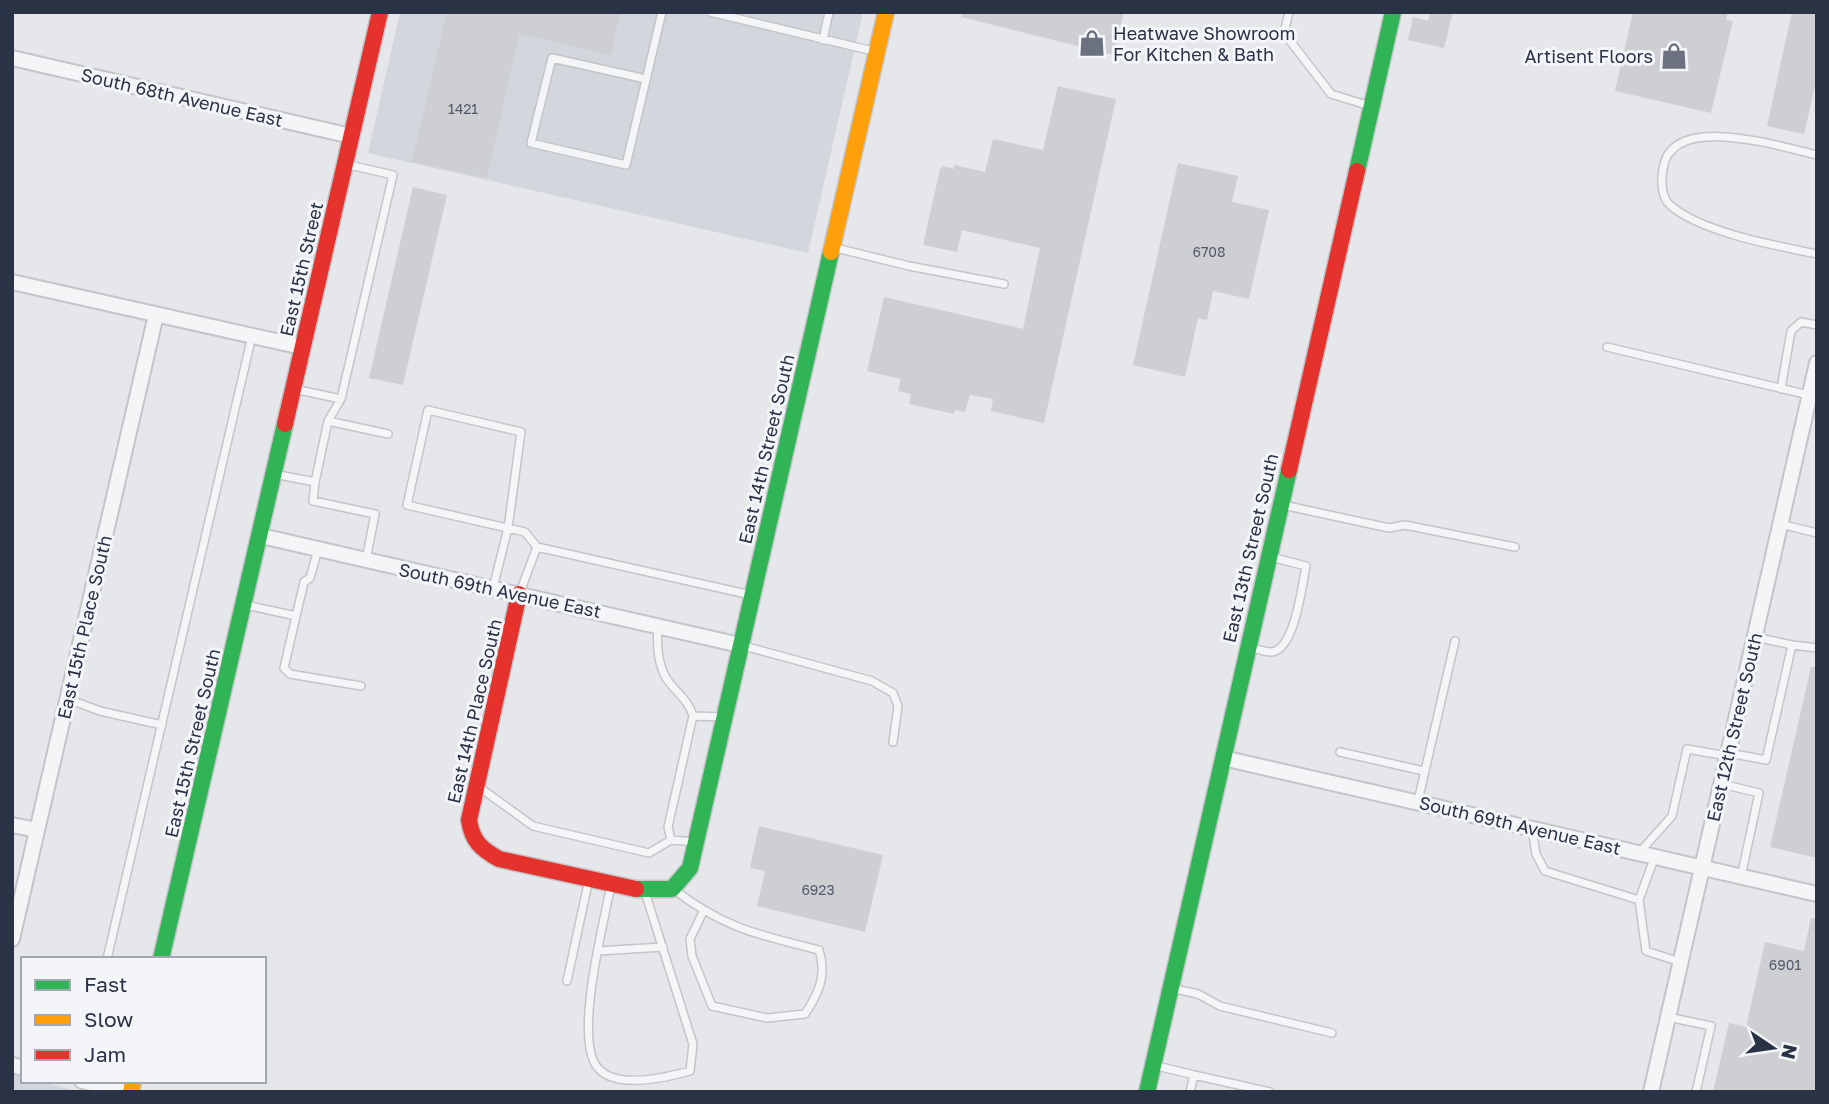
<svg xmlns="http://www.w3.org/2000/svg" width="1829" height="1104" font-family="'Golos Text',sans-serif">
	<rect width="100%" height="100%" fill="#e5e7ea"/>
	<path fill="#d3d6dd" d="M400 12H863L808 253 368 153Z
		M12 1075 23 1077V1081H39L81 1092H12Z"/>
	<path fill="#cdcfd3" d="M447 12H620L611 55 519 34 487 178 412 162Z
		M962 12H1124L1114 55 961 17Z
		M1430 12H1453L1444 48 1408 40 1413 17 1428 21Z
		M1633 12H1728L1726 20 1733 21 1711 113 1615 91Z
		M1792 12H1817V78L1804 134 1767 126Z
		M1058 86 1116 99 1044 423 991 411 993 399 970 395 965 412 955 410 954 414 909 404 911 394 898 391 901 379 867 371 884 297 1023 329 1040 248 962 230 957 252 923 245 940 169 943 166 954 169V165L985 172 993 139 1043 150Z
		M1178 163 1238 176 1232 202 1269 210 1249 299 1213 291 1207 320 1198 318 1185 377 1133 365Z
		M413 187 447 195 403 385 369 378Z
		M1811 667H1817V858L1770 847Z
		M759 826 883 855 865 932 757 906 765 871 750 868Z
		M1811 918H1817V1092H1713L1729 1023 1746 1027 1765 942 1804 951Z"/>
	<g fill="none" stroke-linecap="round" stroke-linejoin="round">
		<defs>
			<path id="lane" d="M710 12 877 52
				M1289 12 1284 33 1331 94 1370 106
				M823 40 829 12
				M646 79 552 58 531 143 626 165 662 12
				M1817 155C1781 147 1671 111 1663 169 1661 180 1661 197 1670 205 1700 232 1777 246 1817 254
				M836 248 909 266 1004 284
				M1607 347 1817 397
				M294 389 341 399
				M1781 389 1791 331 1801 322 1817 325
				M328 421 388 434
				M274 474 315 482 328 421 341 399 393 175 345 164
				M315 482 313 501 375 514 366 560
				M1283 505 1389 528 1405 525 1515 547
				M1780 524 1817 533
				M318 549 310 578 304 582 284 668 290 674 361 686
				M493 588 508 528 521 432 428 410 407 505 525 532 537 547 751 595
				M520 592 537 547
				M246 605 296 616
				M658 626C657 643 657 660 665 676 673 691 688 698 693 716L668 827 671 840
				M1792 645 1817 648
				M744 646 872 681 893 693 898 706 893 742
				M1249 647C1256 649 1265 652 1272 652 1295 649 1302 585 1306 566L1271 557
				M68 699 100 711 162 725
				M693 716 724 717
				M1340 752 1424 771
				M1729 753 1766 760 1792 645 1755 637
				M1722 784 1759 793 1741 877
				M479 787 533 826 649 853 671 840 696 842
				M1418 801 1455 641
				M1532 829 1536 854 1545 871 1639 900
				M1639 853 1672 816 1687 749 1727 756
				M1655 856 1639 900 1646 951 1680 962
				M611 885C604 922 573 1040 598 1068 616 1090 668 1077 690 1071L693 1044 645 892
				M673 889C726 929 756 934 819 950 827 975 819 993 805 1014L767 1018 712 1006 692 956 690 939 703 912
				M598 951 663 947
				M107 959 252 336
				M567 981 589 879
				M1171 988 1198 994 1220 1006 1332 1033
				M1668 1017 1711 1026 1696 1092
				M1153 1065 1194 1075 1190 1092
				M1194 1075 1270 1092"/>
			<path id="street" d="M12 58 351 136
				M12 282 302 347
				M261 536 740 645
				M1223 758 1817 894
				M12 825 37 830
				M12 939 156 315
				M12 1065 23 1068
				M82 1081 131 1092
				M1651 1092 1817 363"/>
			<path id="fast" d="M1357 171 1393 12
				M636 889H672L690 868 831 252
				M161 959 285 424
				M1147 1092 1289 470"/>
			<path id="slow" d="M831 252 886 12
				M131 1092 133 1081"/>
			<path id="jam" d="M285 424 380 12
				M1289 470 1357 171
				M519 594 469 820C472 841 481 849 499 859L636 889"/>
		</defs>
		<use href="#lane" stroke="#c3c5c8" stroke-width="10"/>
		<use href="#street" stroke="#c3c5c8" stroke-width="18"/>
		<use href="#fast" stroke="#c3c5c8" stroke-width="19"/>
		<use href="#slow" stroke="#c3c5c8" stroke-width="19"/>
		<use href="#jam" stroke="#c3c5c8" stroke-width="19"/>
		<use href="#lane" stroke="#f4f5f7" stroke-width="7"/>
		<use href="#street" stroke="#f4f5f7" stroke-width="14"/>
		<use href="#fast" stroke="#30b455" stroke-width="16"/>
		<use href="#slow" stroke="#ff9f0a" stroke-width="16"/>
		<use href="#jam" stroke="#e5322d" stroke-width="16"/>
	</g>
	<defs>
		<symbol id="shop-bare" viewBox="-9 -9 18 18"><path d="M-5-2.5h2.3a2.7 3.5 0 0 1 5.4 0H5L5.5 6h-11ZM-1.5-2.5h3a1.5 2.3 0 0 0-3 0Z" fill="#6b717f" stroke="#f3f5f9" stroke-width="2.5" paint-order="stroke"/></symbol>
	</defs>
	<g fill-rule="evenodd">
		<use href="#shop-bare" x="1073" y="24" width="38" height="38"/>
		<use href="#shop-bare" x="1655" y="37" width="38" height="38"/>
	</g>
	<g text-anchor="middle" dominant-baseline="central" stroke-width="6" stroke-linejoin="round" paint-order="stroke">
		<g font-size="14" fill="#545a6a">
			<text x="463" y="108">1421</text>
			<text x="1209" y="251">6708</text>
			<text x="818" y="889">6923</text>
			<text x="1785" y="964">6901</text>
		</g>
		<g font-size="18" fill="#2a3246" stroke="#f3f5f9" text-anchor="start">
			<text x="1113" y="33">Heatwave Showroom<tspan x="1113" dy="21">For Kitchen &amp; Bath</tspan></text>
			<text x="1653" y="56" text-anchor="end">Artisent Floors</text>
		</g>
		<g font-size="18" fill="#2a3246" stroke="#f3f5f9">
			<text transform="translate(182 97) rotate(13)">South 68th Avenue East</text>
			<text transform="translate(301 269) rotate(-77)">East 15th Street</text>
			<text transform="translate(766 449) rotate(-77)">East 14th Street South</text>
			<text transform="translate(1250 548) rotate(-77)">East 13th Street South</text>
			<text transform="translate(500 590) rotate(12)">South 69th Avenue East</text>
			<text transform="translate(84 627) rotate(-77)">East 15th Place South</text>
			<text transform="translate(474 711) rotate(-77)">East 14th Place South</text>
			<text transform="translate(1734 727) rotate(-77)">East 12th Street South</text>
			<text transform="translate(192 743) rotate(-77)">East 15th Street South</text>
			<text transform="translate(1520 825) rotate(13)">South 69th Avenue East</text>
		</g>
	</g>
	<rect width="1829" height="1104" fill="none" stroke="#2a3246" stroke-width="28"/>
	<rect x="21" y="957" width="245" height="126" fill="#f3f5f9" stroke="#a3a7b1" stroke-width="2"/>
	<rect x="35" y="980" width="35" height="10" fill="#30b455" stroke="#a3a7b1" stroke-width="2"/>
	<text x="84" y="992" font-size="21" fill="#2a3246">Fast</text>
	<rect x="35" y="1015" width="35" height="10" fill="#ff9f0a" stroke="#a3a7b1" stroke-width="2"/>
	<text x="84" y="1027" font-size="21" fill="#2a3246">Slow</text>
	<rect x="35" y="1050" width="35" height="10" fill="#e5322d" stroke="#a3a7b1" stroke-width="2"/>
	<text x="84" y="1062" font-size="21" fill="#2a3246">Jam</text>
	<g transform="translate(1773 1048) rotate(103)" stroke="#f3f5f9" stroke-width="5" paint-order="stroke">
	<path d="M0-5L12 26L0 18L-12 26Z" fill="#2a3246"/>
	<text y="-10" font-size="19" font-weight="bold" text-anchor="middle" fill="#2a3246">N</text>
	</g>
</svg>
